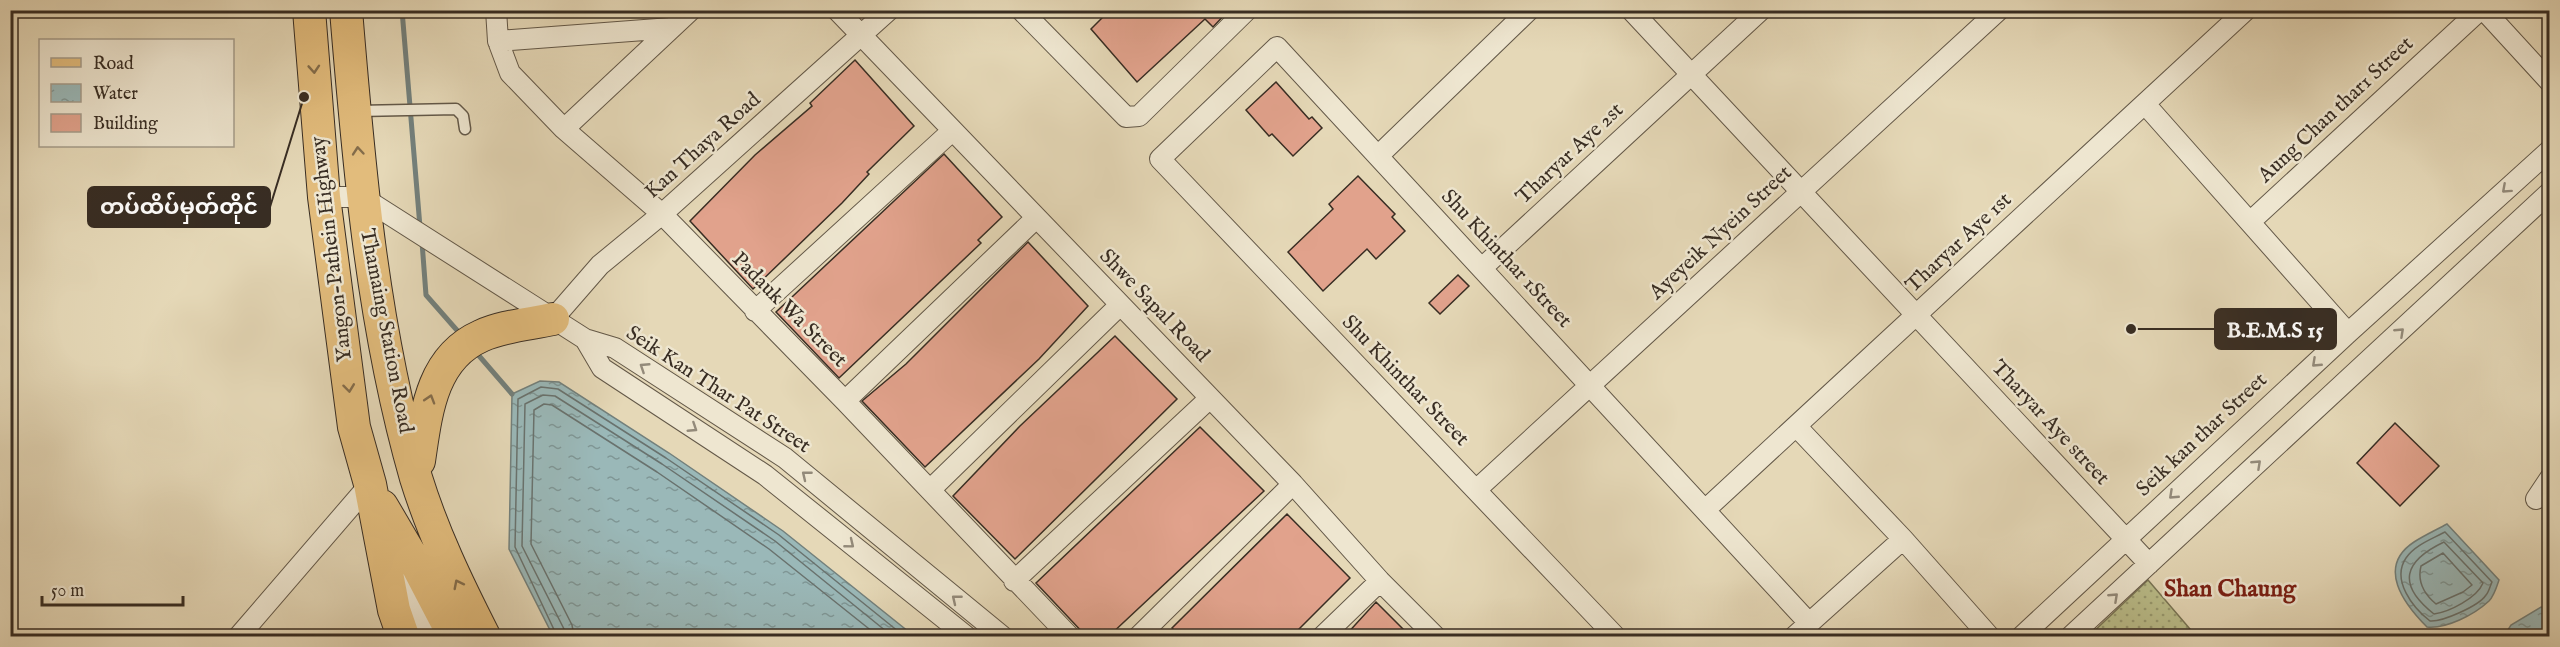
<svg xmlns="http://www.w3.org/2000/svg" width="2560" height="647" font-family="'IM FELL English','Noto Sans Myanmar',serif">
	<defs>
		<pattern id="grass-dots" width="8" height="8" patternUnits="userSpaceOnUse" patternTransform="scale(1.5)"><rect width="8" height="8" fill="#babd8a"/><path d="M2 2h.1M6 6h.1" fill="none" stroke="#989a70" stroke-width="1.8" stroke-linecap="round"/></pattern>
		<pattern id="water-ripples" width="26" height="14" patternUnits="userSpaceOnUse" patternTransform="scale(1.5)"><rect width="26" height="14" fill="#9ab8b8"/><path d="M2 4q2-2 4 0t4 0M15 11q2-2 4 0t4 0" fill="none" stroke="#7f9695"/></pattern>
	</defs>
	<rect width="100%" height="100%" fill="#e5d8b7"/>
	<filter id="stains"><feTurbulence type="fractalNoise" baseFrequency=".00333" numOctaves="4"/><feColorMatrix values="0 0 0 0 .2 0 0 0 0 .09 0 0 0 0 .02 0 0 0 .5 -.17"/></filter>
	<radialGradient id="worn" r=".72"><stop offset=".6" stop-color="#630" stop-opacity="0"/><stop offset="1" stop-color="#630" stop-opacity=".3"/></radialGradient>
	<path fill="url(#grass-dots)" stroke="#797556" stroke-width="1.5" d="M2148 580 2196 636H2089Z"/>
	<path fill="url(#water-ripples)" stroke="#73807c" stroke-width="1.5" d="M540 381 559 382 669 453 783 531 914 636H553L509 549 512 394Z
		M2447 524 2499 580C2497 586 2494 596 2489 601 2474 615 2446 629 2427 627 2404 604 2376 567 2414 542 2425 535 2436 530 2447 524Z
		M2541 607 2549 610V636H2504L2511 625Z"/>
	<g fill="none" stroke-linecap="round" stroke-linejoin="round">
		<path stroke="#69726e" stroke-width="1.5" d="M2445 532 2492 582C2490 586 2489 592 2486 595 2479 606 2442 622 2430 621 2413 608 2391 580 2406 558 2415 545 2432 539 2445 532Z
			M2444 542 2483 583C2477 598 2449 612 2434 614 2396 584 2404 561 2444 542Z
			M2443 553 2472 585 2463 592 2436 604C2424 594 2417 582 2421 566Z
			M557 636 515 547 518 399 541 387 558 389 666 458 779 535 904 636
			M565 636 564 629 522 546 525 404 543 395 555 396 662 464 775 541 892 636
			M574 636 572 625 531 544 534 410 544 404 552 405 657 472 769 549 878 636"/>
		<path stroke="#73807c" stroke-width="5" d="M402 10 420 227
			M422 242 426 295 462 336
			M474 350 512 394"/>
	</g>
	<path fill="#e1a28c" stroke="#382d23" stroke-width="1.5" d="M1110 10H1229L1213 27 1205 19 1137 82 1091 29Z
		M855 60 914 126 867 172 869 174 842 203 753 289 690 221 755 155 812 106 810 103Z
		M1276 82 1309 119 1312 117 1322 128 1293 156 1272 134 1269 136 1246 110Z
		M944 154 1002 217 978 240 981 243 839 378 776 312Z
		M1358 176 1395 214 1392 217 1405 231 1376 259 1367 249 1323 291 1288 252 1333 209 1329 204Z
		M1028 242 1088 306 1039 359 925 467 862 401 906 364Z
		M1458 275 1469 286 1440 314 1429 303Z
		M1115 336 1177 399 1015 559 953 496 1020 426Z
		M2395 423 2439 466 2400 506 2357 463Z
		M1200 427 1264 491 1109 636H1086L1036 583Z
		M1287 514 1350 578 1292 636H1180L1172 628Z
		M1376 602 1410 636H1345Z"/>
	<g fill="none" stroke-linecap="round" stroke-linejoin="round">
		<defs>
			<path id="lane" d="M358 111 456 109 463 116 465 129"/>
			<path id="street" d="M496 10 498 41 510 73 564 129 662 214 845 401 1069 636
				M837 10 1293 484 1380 581 1435 636
				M1021 10 1126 117 1139 116 1247 10
				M1631 10 2149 564
				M2484 10 2550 82
				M498 41 671 28
				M2145 104 2348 333
				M564 129 691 10
				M1378 156 1529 10
				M324 197H362L585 339 615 348 785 458 1002 636
				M2251 221 2480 10
				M1482 268 1761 10
				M755 311 952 131
				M553 319 600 265 662 214 889 10
				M585 339 602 368 765 475 966 636
				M845 401 1035 219
				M1796 426 1903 539 1989 636
				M930 490 1120 305
				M1476 490 1999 10
				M2536 499 2550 478
				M1705 510 2246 10
				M395 555 427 636
				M1014 581 1210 398
				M239 636 370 484 372 490
				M1139 636 1293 484
				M1323 636 1380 581
				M1615 636 1160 159 1277 47 1809 623
				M1795 636 1903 539
				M2022 636 2348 333 2550 150
				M2071 636 2550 192"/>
			<path id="primary" d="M309 10 324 197 354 427 370 484 394 610 403 636
				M346 10C359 168 372 325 416 478 433 533 458 585 484 636
				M419 461C426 414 431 358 481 336 502 326 530 324 553 319
				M382 506 419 569 454 636"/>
		</defs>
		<use href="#lane" stroke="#635848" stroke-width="13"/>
		<use href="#street" stroke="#635848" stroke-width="22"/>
		<use href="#primary" stroke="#382d23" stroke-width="34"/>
		<use href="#lane" stroke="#eee6d0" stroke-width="10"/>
		<use href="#street" stroke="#eee6d0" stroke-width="20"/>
		<use href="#primary" stroke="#e2bc7c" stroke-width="32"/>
	</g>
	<defs><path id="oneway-chevron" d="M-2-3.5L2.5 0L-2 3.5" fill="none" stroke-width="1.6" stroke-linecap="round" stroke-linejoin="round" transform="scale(1.5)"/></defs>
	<g stroke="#846d4b">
		<use href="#oneway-chevron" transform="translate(314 69) rotate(86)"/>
		<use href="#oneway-chevron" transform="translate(358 151) rotate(-95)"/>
		<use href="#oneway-chevron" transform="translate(349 388) rotate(83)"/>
		<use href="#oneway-chevron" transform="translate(430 399) rotate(-73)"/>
		<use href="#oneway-chevron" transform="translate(458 584) rotate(-117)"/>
	</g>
	<g stroke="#938a7a">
		<use href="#oneway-chevron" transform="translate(2506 189) rotate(138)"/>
		<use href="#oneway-chevron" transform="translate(2400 332) rotate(-43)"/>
		<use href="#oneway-chevron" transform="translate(2316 363) rotate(137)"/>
		<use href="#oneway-chevron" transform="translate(644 367) rotate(-147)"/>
		<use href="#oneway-chevron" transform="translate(693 428) rotate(33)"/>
		<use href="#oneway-chevron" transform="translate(2257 464) rotate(-43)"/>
		<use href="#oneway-chevron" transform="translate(806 475) rotate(-141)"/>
		<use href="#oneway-chevron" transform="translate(2173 495) rotate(137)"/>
		<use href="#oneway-chevron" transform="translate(850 544) rotate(39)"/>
		<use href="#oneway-chevron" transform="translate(2114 597) rotate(-43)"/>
		<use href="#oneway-chevron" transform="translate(956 599) rotate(-141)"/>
	</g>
	<g text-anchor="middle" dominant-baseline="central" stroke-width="5" stroke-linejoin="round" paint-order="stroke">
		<g font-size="21" fill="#382d23" stroke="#eee6d0">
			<text transform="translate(2336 110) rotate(-43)">Aung Chan thar1 Street</text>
			<text transform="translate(703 146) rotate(-42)">Kan Thaya Road</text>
			<text transform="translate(1570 154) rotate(-43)">Tharyar Aye 2st</text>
			<text transform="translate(1721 233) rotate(-43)">Ayeyeik Nyein Street</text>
			<text transform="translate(1959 243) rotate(-43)">Tharyar Aye 1st</text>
			<text transform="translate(332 249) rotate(-97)">Yangon-Pathein Highway</text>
			<text transform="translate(1506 259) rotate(47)">Shu Khinthar 1Street</text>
			<text transform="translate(1154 306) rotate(46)">Shwe Sapal Road</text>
			<text transform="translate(789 310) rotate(45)">Padauk Wa Street</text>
			<text transform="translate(386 331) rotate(79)">Thamaing Station Road</text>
			<text transform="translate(1405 381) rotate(46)">Shu Khinthar Street</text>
			<text transform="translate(718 390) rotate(33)">Seik Kan Thar Pat Street</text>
			<text transform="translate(2050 423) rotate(47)">Tharyar Aye street</text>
			<text transform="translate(2202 435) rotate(-43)">Seik kan thar Street</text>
		</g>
		<g font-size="24" font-weight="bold" fill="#7a1f14" stroke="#eee6d0">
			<text x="2230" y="589">Shan Chaung</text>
		</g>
	</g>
	<path fill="none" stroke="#382d23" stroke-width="2" d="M304 97L270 207M2131 329L2215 329"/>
	<g fill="#382d23" stroke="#eee6d0" stroke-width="2">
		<circle cx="304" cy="97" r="6"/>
		<circle cx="2131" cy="329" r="6"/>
	</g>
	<g fill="#382d23" stroke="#382d23" stroke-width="2">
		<rect x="88" y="187" width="182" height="40" rx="6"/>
		<rect x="2215" y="309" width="121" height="40" rx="6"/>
	</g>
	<g font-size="22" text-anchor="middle" font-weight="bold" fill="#fff">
		<text x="179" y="214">တပ်ထိပ်မှတ်တိုင်</text>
		<text x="2275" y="337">B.E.M.S 15</text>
	</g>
	<rect width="2560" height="647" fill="none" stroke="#e5d8b7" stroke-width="36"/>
	<rect x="12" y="12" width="2536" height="623" fill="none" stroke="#382d23" stroke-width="3"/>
	<rect x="18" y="18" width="2524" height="611" fill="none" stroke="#382d23" stroke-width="1.5"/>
	<rect x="39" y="39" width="195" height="108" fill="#eee6d0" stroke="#a59c8b" stroke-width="1.5"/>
	<rect x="51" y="58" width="30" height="9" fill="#e2bc7c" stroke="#a59c8b" stroke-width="1.5"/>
	<text x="93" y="69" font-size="18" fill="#382d23">Road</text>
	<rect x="51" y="84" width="30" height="18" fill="url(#water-ripples)" stroke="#a59c8b" stroke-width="1.5"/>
	<text x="93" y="99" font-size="18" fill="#382d23">Water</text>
	<rect x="51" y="114" width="30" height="18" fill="#e1a28c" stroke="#a59c8b" stroke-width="1.5"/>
	<text x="93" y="129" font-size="18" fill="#382d23">Building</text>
	<path d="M42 596v9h141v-9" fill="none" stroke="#382d23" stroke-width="3"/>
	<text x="51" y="596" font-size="18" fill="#382d23" stroke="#eee6d0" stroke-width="4.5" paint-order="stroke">50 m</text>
	<rect width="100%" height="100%" filter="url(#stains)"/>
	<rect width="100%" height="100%" fill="url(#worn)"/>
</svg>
